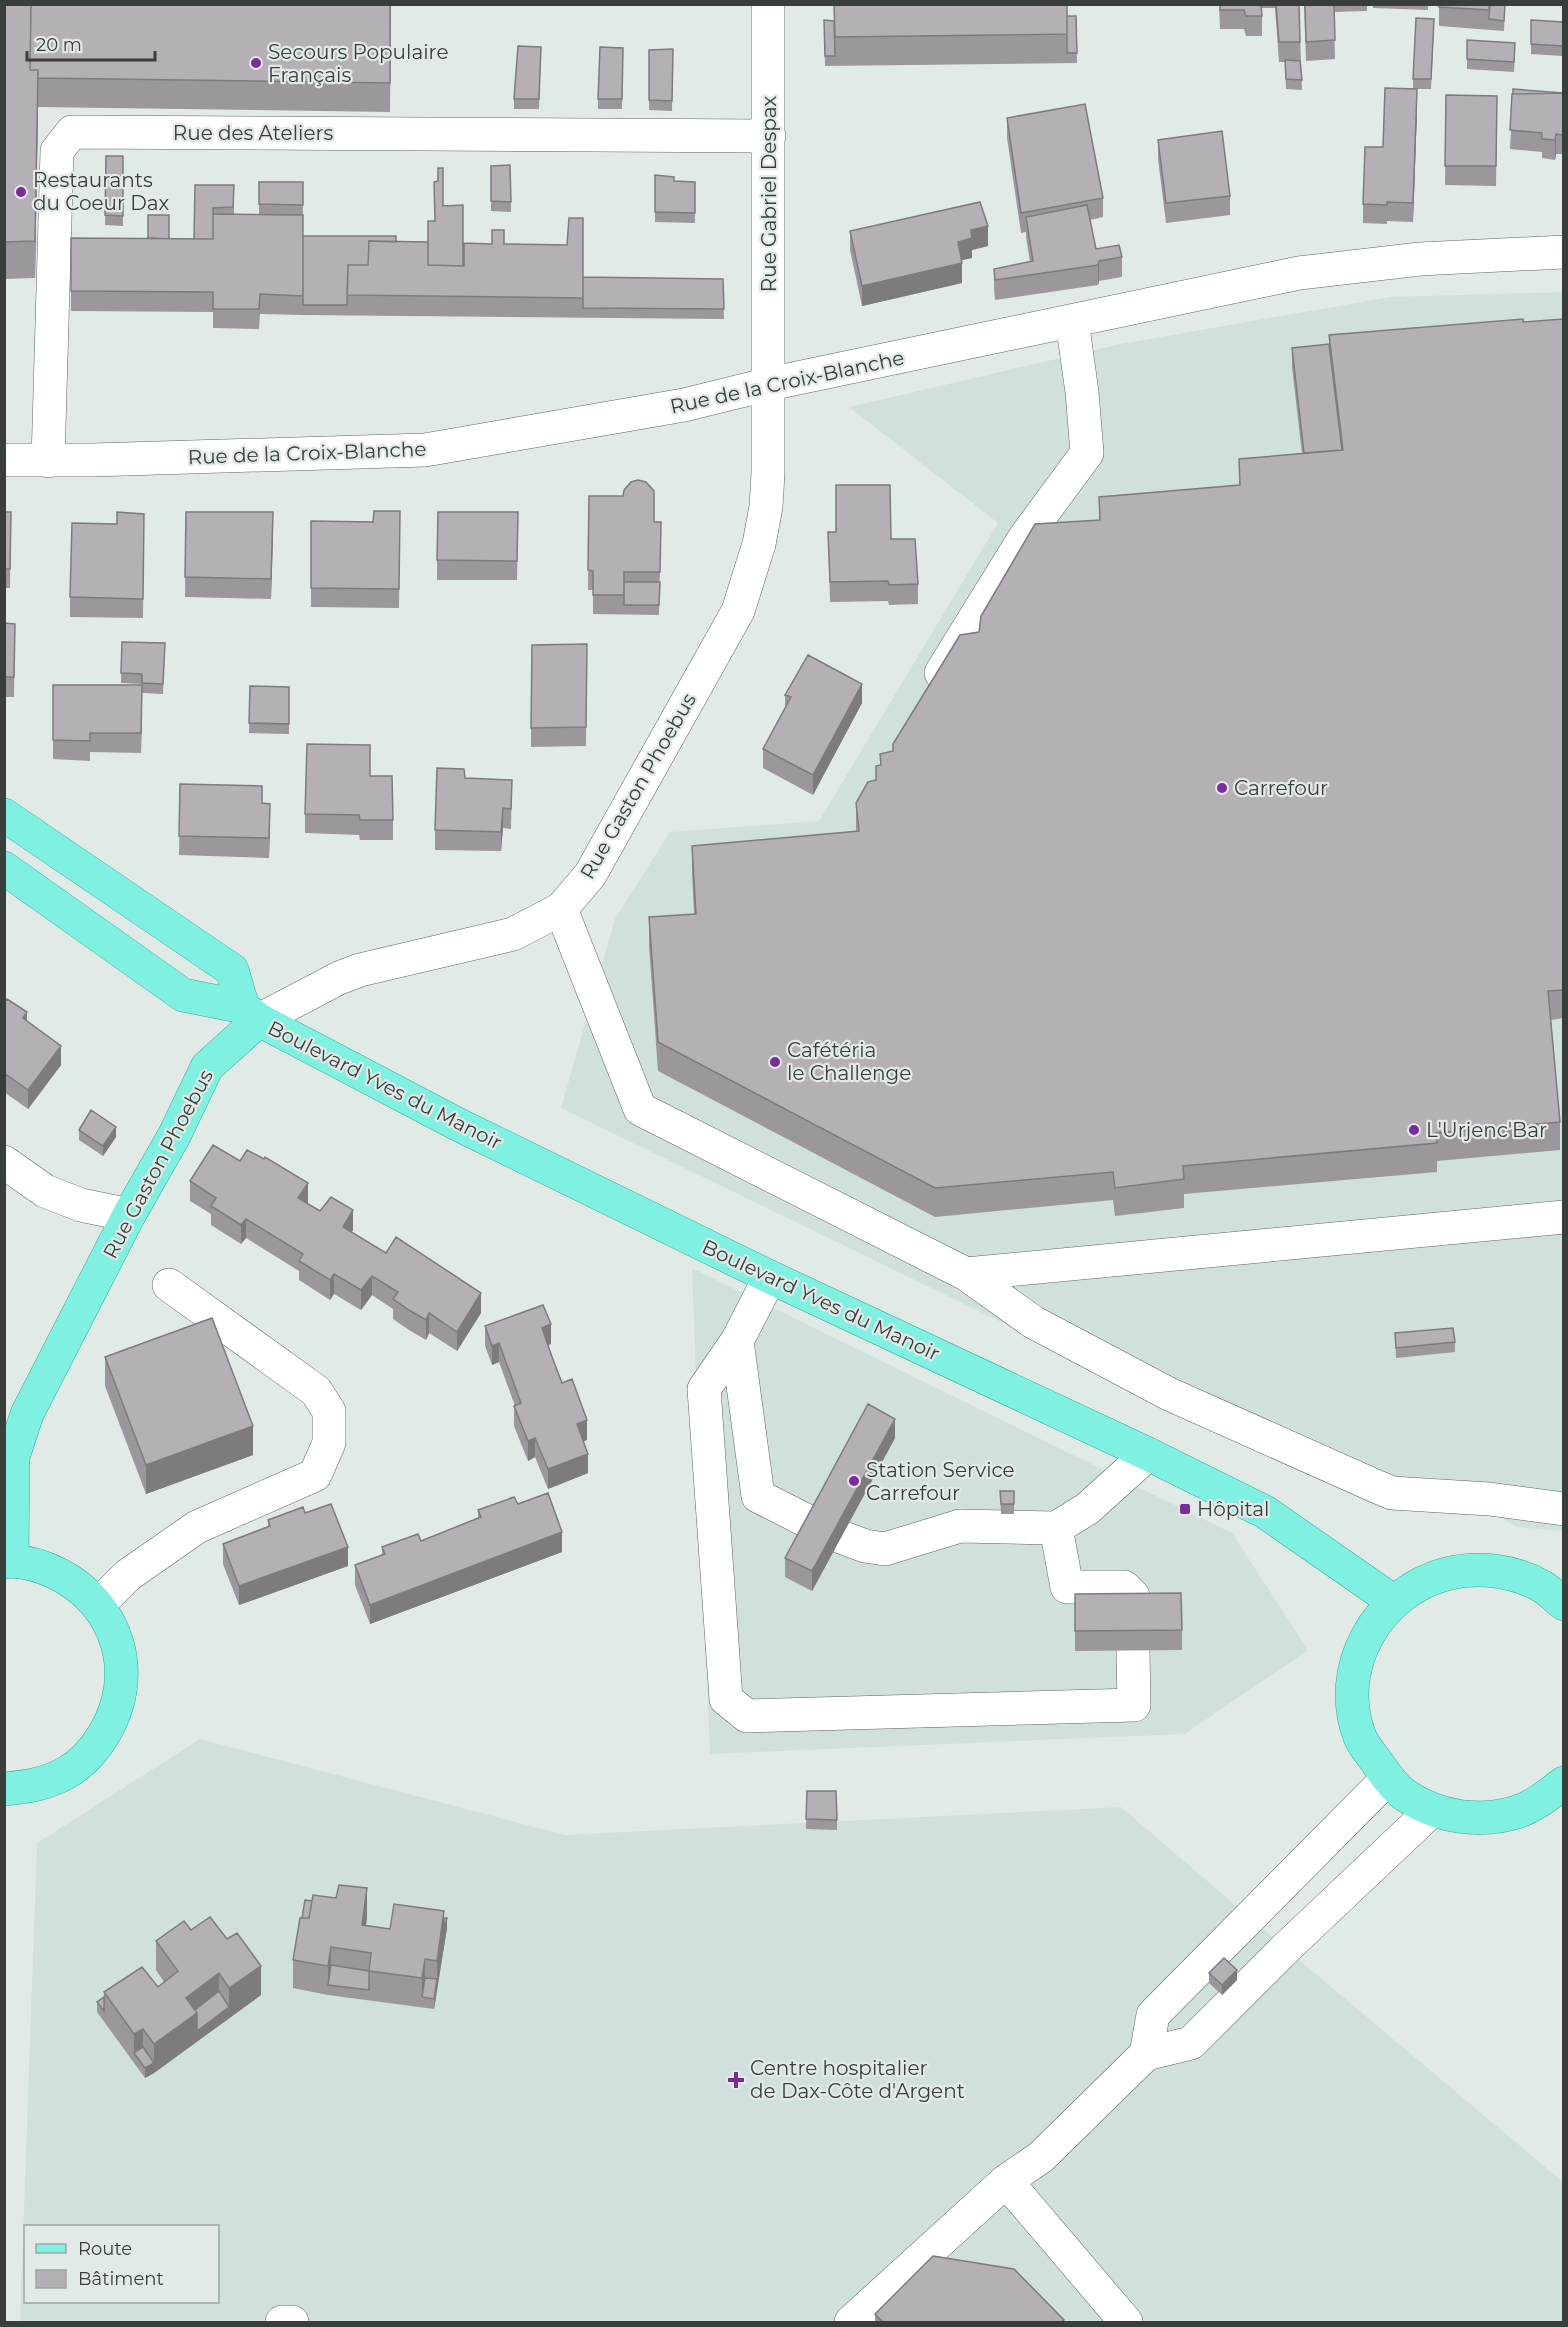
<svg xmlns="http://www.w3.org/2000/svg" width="1568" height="2327" font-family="Montserrat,sans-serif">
	<rect width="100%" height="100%" fill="#e2eae8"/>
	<path fill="#d0e1dd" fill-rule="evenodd" d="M1563 292V1531L1516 1527 1492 1511 1377 1507 1320 1477 561 1108 615 919 670 832 819 821 998 523 849 407 1121 344 1390 297Z
		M692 1268 1232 1533 1308 1650 1185 1734 710 1754Z
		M200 1739 565 1835 1121 1807 1304 1964 1563 2182V2322H20L37 1843ZM26 2226H218V2302H26Z"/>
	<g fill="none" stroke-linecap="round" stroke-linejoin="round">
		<defs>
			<path id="minor" d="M4 460H93L425 450 684 405 769 384 1299 273 1420 259 1564 252
				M48 461 57 151 72 132 769 136
				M941 673 1025 537 1087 453 1082 392 1072 321
				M561 909 640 1109 966 1274 1564 1217
				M259 1020 339 978 360 970 513 934 561 909 590 875 738 611 759 544 766 507 768 473V4
				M4 1162 45 1191 81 1205 129 1215
				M966 1274 1033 1322 1169 1394 1373 1485 1392 1493 1489 1499 1564 1509
				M770 1277 737 1341 758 1496 813 1524
				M737 1341 704 1389 726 1699 747 1716 1134 1705 1133 1650
				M1056 1528 1067 1587H1124L1133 1596V1613
				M841 1537 865 1546 885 1549 960 1526 1056 1528 1087 1509 1148 1454
				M98 1605 128 1575 197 1527 315 1475 329 1443V1411L316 1391 169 1285
				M1146 2054 1153 2015 1388 1778
				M1006 2181 1126 2322
				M282 2322H292
				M851 2322 1006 2181 1041 2157 1146 2054 1191 2043 1286 1948 1432 1810"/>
			<path id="major" d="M4 815 232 970 243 1007
				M4 868 183 995 243 1007 259 1020 459 1125 770 1277 1148 1454 1265 1512 1393 1601
				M12 1561 13 1457 27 1414 129 1215 174 1136 207 1067 259 1020
				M4 1562C22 1560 42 1566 58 1574 118 1604 140 1675 104 1734 95 1749 82 1764 66 1773 46 1784 27 1787 4 1789
				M1564 1604C1557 1599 1550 1591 1543 1587 1514 1570 1478 1566 1446 1574 1378 1592 1333 1668 1360 1737 1364 1747 1373 1756 1378 1764 1386 1776 1396 1790 1408 1797 1440 1818 1481 1823 1517 1812 1535 1806 1549 1794 1564 1783"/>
		</defs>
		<use href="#minor" stroke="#5e6564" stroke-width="34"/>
		<use href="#major" stroke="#30ac9a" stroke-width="34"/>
		<use href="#minor" stroke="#fff" stroke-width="33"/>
		<use href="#major" stroke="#80f1e1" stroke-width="33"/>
	</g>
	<path fill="#9b979d" d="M4 4H391L390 112 38 107 35 278 4 279Z
		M834 4H1067V16H1076L1077 63 825 66 824 20 834 21Z
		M1219 4H1299L1302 90 1286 89 1285 62H1279L1275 8H1262V36H1246L1244 29H1220Z
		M1304 4H1367V11L1334 12 1335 59 1306 61Z
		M1373 4H1428V10L1373 8Z
		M1439 4H1505L1504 31 1439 26Z
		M1531 20 1563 22V56L1531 54Z
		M1434 29 1431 89H1413V79Z
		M1467 40 1515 53 1514 72 1467 69Z
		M541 47 539 109H514V99Z
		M623 48 622 109H598V99Z
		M673 49 672 111 649 110V50Z
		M1563 93V154H1556L1555 160 1542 158V152L1510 149 1513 94Z
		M1446 95 1497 116 1496 186 1445 185Z
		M1417 109 1413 222 1387 221V224L1363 223V204L1383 147Z
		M1007 118 1103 198V217L1090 220 1096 249 1122 257V277L1099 281 1098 285 995 300 994 288V269L1030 262 1026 237V232L1021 233 1007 138Z
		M1158 140 1230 196V215L1166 223 1158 159Z
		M106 156H123V226L105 225Z
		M510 165 511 212 491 211V166Z
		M655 175 674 181 695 182V223L655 222Z
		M259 182H303V305L396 242H428L435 221 443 206 463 266 504 244 567 245 583 218V302L723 279 724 319 303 315 260 314 259 329 213 328V312L71 311V238L194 239 195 185H234V214H259Z
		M850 231 988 246 972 250V258L962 260V283L862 306 850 250Z
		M1563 319V1018L1551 1020 1560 1122V1150L1437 1161V1172L1184 1194V1208L1115 1216 1113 1200 935 1217 658 1071 649 946V917L694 914 692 874V846L856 831V803L876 780 880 765V754L893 751 979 632 1099 520V497L1239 485V459L1302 454 1292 367V348L1329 344V335Z
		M589 496 654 522H661L659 615 593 614V590H588Z
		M400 511 399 608 311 607V521L373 522Z
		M4 512H11L10 588H4Z
		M186 512 273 532 271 599 185 597Z
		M144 514 143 618 70 617V597L117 524Z
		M518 532 517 580H437V560Z
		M828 532H836L891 539 918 584V604L889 605 888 601 830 602Z
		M4 623 15 624 14 697H4Z
		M165 643 163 694 142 693 141 753 90 752V761L53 759V685H142V684L121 683V673Z
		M587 644 586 746 531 747V728Z
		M250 686 289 687V734L249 733Z
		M785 695 862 703 813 795 763 768V749L785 707Z
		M370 776 393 820V840H360L359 835 305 833V814Z
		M465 778 512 780 511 829 503 828 501 851 435 850V830Z
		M180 784 262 803 270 824 269 858 179 855Z
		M4 1002 27 1021 61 1065 28 1109 4 1092Z
		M79 1130 116 1137 103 1156 79 1140Z
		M190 1181 308 1202 307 1204 353 1230 351 1232 481 1313 457 1351 429 1333 426 1340 409 1330 393 1319V1309L372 1295 361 1310 334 1294 330 1300 299 1280V1271L246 1238 241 1244 211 1225V1214L190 1201Z
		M485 1326 551 1344 548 1345 562 1383 587 1440 583 1441 588 1473 548 1489 535 1457 528 1461 514 1426V1406H515L499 1362 492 1365 485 1346Z
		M1395 1333 1455 1342V1352L1396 1358Z
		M105 1357 253 1455 146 1494 105 1386Z
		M895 1438 812 1591 785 1577V1558Z
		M1000 1491H1014V1514H1001Z
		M518 1504 562 1552 370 1624 355 1585V1565L382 1555V1547L421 1541 478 1518V1510Z
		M305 1513 348 1566 239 1605 223 1564V1544L268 1527V1520Z
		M1075 1594 1182 1630V1650L1075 1651Z
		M807 1791 837 1820V1830L806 1829Z
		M367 1917 366 1925 390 1929 444 1918 447 1928 434 2009 328 1995 293 1988V1960Z
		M191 1930 261 1995 154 2073 145 2078 97 2012V2002L104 1997V1992L158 1987 164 1982 156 1970V1941Z
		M1209 1973 1237 1980 1222 1995 1209 1983Z
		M875 2314 1064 2322H875Z"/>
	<path fill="#7e7b7f" d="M38 70V107L35 278V241Z
		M1417 89V109L1413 222V203Z
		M1556 134V154L1555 160V140Z
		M988 226V246L972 250V258L958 261V242L971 230Z
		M1099 261V281L1098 285V265Z
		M962 263V283L862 306V286Z
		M273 512V532L271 599V579Z
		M862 684V703L813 795V775Z
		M142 685V705L141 753V733Z
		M270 804V824L269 858V838Z
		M503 808V828L501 851V832Z
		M27 1012V1032L23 1018Z
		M61 1046V1065L28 1109V1090Z
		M116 1127V1137L103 1156V1146Z
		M308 1183V1202L298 1218V1198Z
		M353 1210V1230L343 1247V1227Z
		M246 1219V1238L241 1244V1225Z
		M334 1274V1294L330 1300V1280Z
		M372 1276V1295L361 1310V1290Z
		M481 1293V1313L457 1351V1332Z
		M429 1313V1333L426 1340V1320Z
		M551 1324V1344L542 1347V1328Z
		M499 1343V1362L492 1365V1346Z
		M895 1419V1438L812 1591V1571Z
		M587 1420V1440L577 1444V1424Z
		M253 1426V1455L146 1494V1465Z
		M535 1438V1457L528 1461V1441Z
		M588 1454V1473L548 1489V1469Z
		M562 1532V1552L370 1624V1605Z
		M348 1547V1566L239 1605V1586Z
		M367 1888V1917L362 1953V1925Z
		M444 1911V1929L447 1918V1928L434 2009V1999L437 1979V1961Z
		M331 1947V1975L328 1985V1966Z
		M425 1959V1988L422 1997V1978Z
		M261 1966V1995L154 2073 145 2078V2068L154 2063V2044L186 1998 219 1973V2001L229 2007V1988Z
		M1237 1970V1980L1222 1995V1985Z
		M143 2029V2057L134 2053V2063V2034Z"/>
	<path fill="#b4b0b6" stroke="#7e7b7f" stroke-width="1.5" d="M4 4H31L30 70H38L35 241 4 242Z
		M31 4H390V83L38 78V70H30Z
		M834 4H1067V34L835 37Z
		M1220 4H1261L1262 16H1246L1244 10H1220Z
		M1276 4H1299L1300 42H1279Z
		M1305 4H1334L1335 40 1306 42Z
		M1439 4H1489V10L1439 7Z
		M1490 4H1505L1504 21 1489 19Z
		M1067 16H1076L1077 53H1067Z
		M1416 18 1434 19 1431 79H1413Z
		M824 20 834 21 835 56H825Z
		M1531 20 1563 22V46L1531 44Z
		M1467 40 1515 43 1514 62 1467 59Z
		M518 46 541 47 539 99H514Z
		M600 47 623 48 622 99H598Z
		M673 49 672 101 649 100V50Z
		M1285 60 1300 61 1302 80 1286 79Z
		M1385 88 1417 89 1413 203 1387 202V205L1363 204 1365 147H1383Z
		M1513 89 1563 93 1513 94Z
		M1563 93V135L1556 134 1555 140 1542 139V133L1510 130 1512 94Z
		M1446 95 1497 96 1496 166H1445Z
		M1085 104 1103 198 1021 213 1007 118Z
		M1222 131 1230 196 1166 203 1158 140Z
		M106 156H123V216L105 215Z
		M510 165 511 202 491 201V166Z
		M438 168H443V206L463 205V266L428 265V221H435L434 182 438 181Z
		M655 175 674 177V181L695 182V213L655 212Z
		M259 182H303V205L259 204Z
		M195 185H234L233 207 213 208V239H194Z
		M980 202 988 226 971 230 972 238 958 242 962 263 862 286 850 231Z
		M1087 205 1096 249 1119 245 1122 257 1099 261 1098 265 995 280 994 269 1033 261 1026 217Z
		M213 214 303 215V296L260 294 259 309H213V292L71 291V238L213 239Z
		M148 215H169V239L148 238Z
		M569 218H583V298L347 295 348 265H368L369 241 428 242V265L464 266V243L492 244V230H504V244L567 245Z
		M303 236H396V242L369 241 368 265H348L347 305H303Z
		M583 277 723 279 724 309 583 308Z
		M1523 319V322L1563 319V990L1548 991 1560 1122 1436 1133 1437 1143 1183 1166 1184 1179 1115 1188 1113 1172 935 1188 658 1042 649 917 696 914 692 846 859 831 856 803 868 782 876 780V766L881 765 880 754 893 751V744L960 635 979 632 981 616 1035 524 1100 520 1099 497 1240 485 1239 459 1343 450 1329 335Z
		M1329 344 1342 450 1304 453 1292 348Z
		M638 480 646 482 654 491V522H661L660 572H624V595H593V571L588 570 589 496H623L624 490 631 482Z
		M836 485H890L891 539H915L918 584 889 585 888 581 830 582 828 532H836Z
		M374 511H400L399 589 311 588V521L373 522Z
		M4 512H11L10 569H4Z
		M117 512 144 514 143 599 70 597 72 523 117 524Z
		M186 512H273L271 579 185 577Z
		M438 512H518L517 561 437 560Z
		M624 582H660L659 605H624Z
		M4 623 15 624 14 677H4Z
		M122 642 165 643 163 684 142 683V674L121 673Z
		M587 644 586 727 531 728 532 645Z
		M808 655 862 684 813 775 763 749 791 697 785 695Z
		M53 685H142L141 733H90V741L53 740Z
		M250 686 289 687V724L249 723Z
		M307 744 370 745V776H392L393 820H360L359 815 305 814Z
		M437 768 464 769 465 778 512 780 511 809 503 808 501 832 435 830Z
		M180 784 262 786V803L270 804 269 838 179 836Z
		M7 999 27 1012 23 1018 61 1046 28 1090 4 1073V1002Z
		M91 1110 116 1127 103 1146 79 1130Z
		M213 1145 240 1161 247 1150 264 1159 265 1157 308 1183 298 1198 320 1211 331 1197 353 1210 343 1227 386 1253 396 1237 481 1293 457 1332 429 1313 426 1320 409 1310 393 1299 398 1292 372 1276 361 1290 334 1274 330 1280 299 1261 303 1254 246 1219 241 1225 211 1206 216 1198 190 1181Z
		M543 1305 551 1324 542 1328 552 1357 562 1383 572 1379 587 1420 577 1424 588 1454 548 1469 535 1438 528 1441 514 1406 521 1403 499 1343 492 1346 485 1326Z
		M212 1318 253 1426 146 1465 105 1357Z
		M1453 1328 1455 1342 1396 1348 1395 1333Z
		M868 1404 895 1419 812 1571 785 1558Z
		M1000 1491H1014V1504H1001Z
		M548 1493 562 1532 370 1605 355 1565 385 1554 382 1547 418 1534 421 1541 481 1517 478 1510 514 1497 518 1504Z
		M331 1504 348 1547 239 1586 223 1544 270 1526 268 1520 303 1507 305 1513Z
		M1181 1593 1182 1630 1075 1631V1594Z
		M807 1791H836L837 1820 806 1819Z
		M339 1885 367 1888 362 1925 390 1929 394 1904 444 1911 437 1961 425 1959 422 1978 369 1971 371 1953 331 1947 328 1966 293 1960 300 1918H309L313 1895 336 1898Z
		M305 1900 312 1901 309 1918H302Z
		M210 1917 227 1939 237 1933 261 1966 229 1988 219 1973 186 1998 197 2013 154 2044 143 2029 134 2034 104 1992 142 1967 158 1987 178 1971 156 1941 184 1921 191 1930Z
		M444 1918H447L444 1929Z
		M1224 1958 1237 1970 1222 1985 1209 1973Z
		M331 1965 369 1971V1990L328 1985Z
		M425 1978 437 1979 434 1999 422 1997Z
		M219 1991 229 2007 197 2031V2013L195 2010Z
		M104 1997V2011L97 2002Z
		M143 2047 154 2063 145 2068 134 2053Z
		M933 2256 1014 2269 1064 2320 1061 2322H881L882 2321 875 2314Z"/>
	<g fill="#7c2b9b" stroke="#e2eae8" stroke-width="2">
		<circle cx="256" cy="63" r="6"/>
		<circle cx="21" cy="192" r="6"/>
		<circle cx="1222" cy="788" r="6"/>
		<circle cx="775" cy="1062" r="6"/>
		<circle cx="1414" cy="1130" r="6"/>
		<circle cx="854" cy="1481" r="6"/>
		<rect x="1179" y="1503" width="12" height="12" rx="3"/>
		<path d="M733 2071h6v6h6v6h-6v6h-6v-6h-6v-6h6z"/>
	</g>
	<g text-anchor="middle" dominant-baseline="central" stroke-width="4.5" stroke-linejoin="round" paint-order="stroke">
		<g font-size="20" fill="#393d3c" stroke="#e2eae8" text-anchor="start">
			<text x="268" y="52">Secours Populaire<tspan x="268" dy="23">Français</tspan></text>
			<text x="33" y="180">Restaurants<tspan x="33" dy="23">du Coeur Dax</tspan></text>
			<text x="1234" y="788">Carrefour</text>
			<text x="787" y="1050">Cafétéria<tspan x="787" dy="23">le Challenge</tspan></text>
			<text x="1426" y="1130">L'Urjenc'Bar</text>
			<text x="866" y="1470">Station Service<tspan x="866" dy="23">Carrefour</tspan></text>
			<text x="1197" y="1509">Hôpital</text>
			<text x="750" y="2068">Centre hospitalier<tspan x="750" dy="23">de Dax-Côte d'Argent</tspan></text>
		</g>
		<g font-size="20" fill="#393d3c" stroke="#e2eae8">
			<text x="253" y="133">Rue des Ateliers</text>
			<text transform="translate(769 194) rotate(-90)">Rue Gabriel Despax</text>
			<text transform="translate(787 382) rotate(-12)">Rue de la Croix-Blanche</text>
			<text transform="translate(307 453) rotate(-2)">Rue de la Croix-Blanche</text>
			<text transform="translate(638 786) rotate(-60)">Rue Gaston Phoebus</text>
			<text transform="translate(385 1085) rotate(27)">Boulevard Yves du Manoir</text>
			<text transform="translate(158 1164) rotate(-62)">Rue Gaston Phoebus</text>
			<text transform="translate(821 1300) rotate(25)">Boulevard Yves du Manoir</text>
		</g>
	</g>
	<rect width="1568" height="2327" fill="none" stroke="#393d3c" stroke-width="12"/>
	<rect x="24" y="2225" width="195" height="78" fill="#e2eae8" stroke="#9ea5a3" stroke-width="1.5"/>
	<rect x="36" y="2244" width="30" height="9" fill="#80f1e1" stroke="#9ea5a3" stroke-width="1.5"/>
	<text x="78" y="2255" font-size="18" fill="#393d3c">Route</text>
	<rect x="36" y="2270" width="30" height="18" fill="#b4b0b6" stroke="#9ea5a3" stroke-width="1.5"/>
	<text x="78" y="2285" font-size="18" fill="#393d3c">Bâtiment</text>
	<path d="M27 51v9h128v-9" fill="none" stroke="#393d3c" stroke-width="3"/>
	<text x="36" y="51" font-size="18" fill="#393d3c" stroke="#e2eae8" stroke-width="4.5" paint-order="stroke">20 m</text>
</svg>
